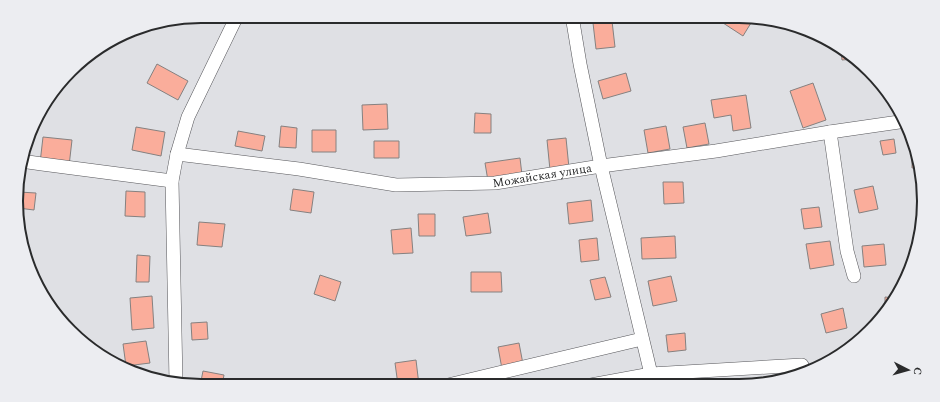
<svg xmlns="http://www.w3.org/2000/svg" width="940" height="402" font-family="Spectral,serif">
	<rect width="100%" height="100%" fill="#dfe0e4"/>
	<path fill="#faad9b" stroke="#858180" d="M723 16H739L754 18 743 36 720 21Z
		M612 21 615 47 596 49 593 23Z
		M841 51 856 59 842 60Z
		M157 64 188 81 178 100 147 83Z
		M626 73 631 91 603 99 598 81Z
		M813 83 826 120 803 128 790 91Z
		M746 95 751 128 733 131 731 115 714 118 711 100Z
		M387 104 388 129 363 130 362 105Z
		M475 113 491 114V133H474Z
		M705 123 709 144 687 148 683 127Z
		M281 126 297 128 296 148 279 147Z
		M666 126 670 149 648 153 644 130Z
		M136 127 165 132 161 156 132 150Z
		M312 130H336V152H312Z
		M238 131 265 136 262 151 235 146Z
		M43 137 72 140 69 166 40 163Z
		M566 138 569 168 550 170 547 140Z
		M894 139 896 153 883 155 880 141Z
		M374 141H399V158H374Z
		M912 145 918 168H912Z
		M520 158 522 175 488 181 485 163Z
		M663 182H683L684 203 664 204Z
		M873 186 878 209 859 213 854 190Z
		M293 189 314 192 311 213 290 210Z
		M126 191 145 192V217L125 216Z
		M19 192 36 193 34 210 18 208Z
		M591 200 593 221 569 224 567 203Z
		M819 207 822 227 804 229 801 209Z
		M488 213 491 233 466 236 463 217Z
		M418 214H435V236H419Z
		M199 222 225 224 222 247 197 245Z
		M411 228 413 253 393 254 391 230Z
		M675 236 676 258 642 259 641 238Z
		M597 238 599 260 581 262 579 240Z
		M830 241 834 265 810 269 806 244Z
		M884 244 886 265 864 267 862 246Z
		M137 255 150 256 149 282H136Z
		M471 272H501L502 292H471Z
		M320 275 341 282 335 301 314 294Z
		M671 276 677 301 653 306 648 281Z
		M605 277 611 297 595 300 590 280Z
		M152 296 154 328 132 330 130 298Z
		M885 297 896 298 893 304 885 313Z
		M843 308 847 328 826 333 821 314Z
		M207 322 208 339 192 340 191 323Z
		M685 333 686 350 668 352 666 335Z
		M146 341 150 363 126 366 123 344Z
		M519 343 523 364 502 369 498 347Z
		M416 360 419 385H398L395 363Z
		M203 371 224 375 222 386H200Z"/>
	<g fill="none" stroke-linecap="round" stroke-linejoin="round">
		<defs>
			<g id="street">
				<path d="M572 16 580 64 601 166 651 374 802 365"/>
				<path d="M830 132 847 251 854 276"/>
				<path id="s1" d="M177 154 299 169 396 185 495 183 601 166 716 151 830 132 906 121"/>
				<path d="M21 161 42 164 172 181"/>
				<path d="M176 382 172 181 177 154 188 117 237 16"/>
				<path d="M448 385 642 339"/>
				<path d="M591 385 651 374"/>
			</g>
		</defs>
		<use href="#street" stroke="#57575b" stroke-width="14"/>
		<use href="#street" stroke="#fff" stroke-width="13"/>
	</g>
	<g text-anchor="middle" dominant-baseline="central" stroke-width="4" stroke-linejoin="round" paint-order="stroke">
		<g font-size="12" fill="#2a2b2c" stroke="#ecedf1">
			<text stroke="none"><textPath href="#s1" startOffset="368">Можайская улица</textPath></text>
		</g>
	</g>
	<path d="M0 0H940V402H0ZM201 23H739A178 178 0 0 1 917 201V201A178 178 0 0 1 739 379H201A178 178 0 0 1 23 201V201A178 178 0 0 1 201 23Z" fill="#ecedf1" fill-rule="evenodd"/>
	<path fill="none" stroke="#2a2b2c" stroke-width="2" d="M201 23H739A178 178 0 0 1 917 201V201A178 178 0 0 1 739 379H201A178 178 0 0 1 23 201V201A178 178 0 0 1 201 23Z"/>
	<g transform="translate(908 370) rotate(96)" stroke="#ecedf1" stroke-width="3" paint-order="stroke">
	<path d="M0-3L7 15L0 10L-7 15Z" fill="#2a2b2c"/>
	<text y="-6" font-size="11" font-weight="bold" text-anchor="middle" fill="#2a2b2c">С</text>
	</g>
</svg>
